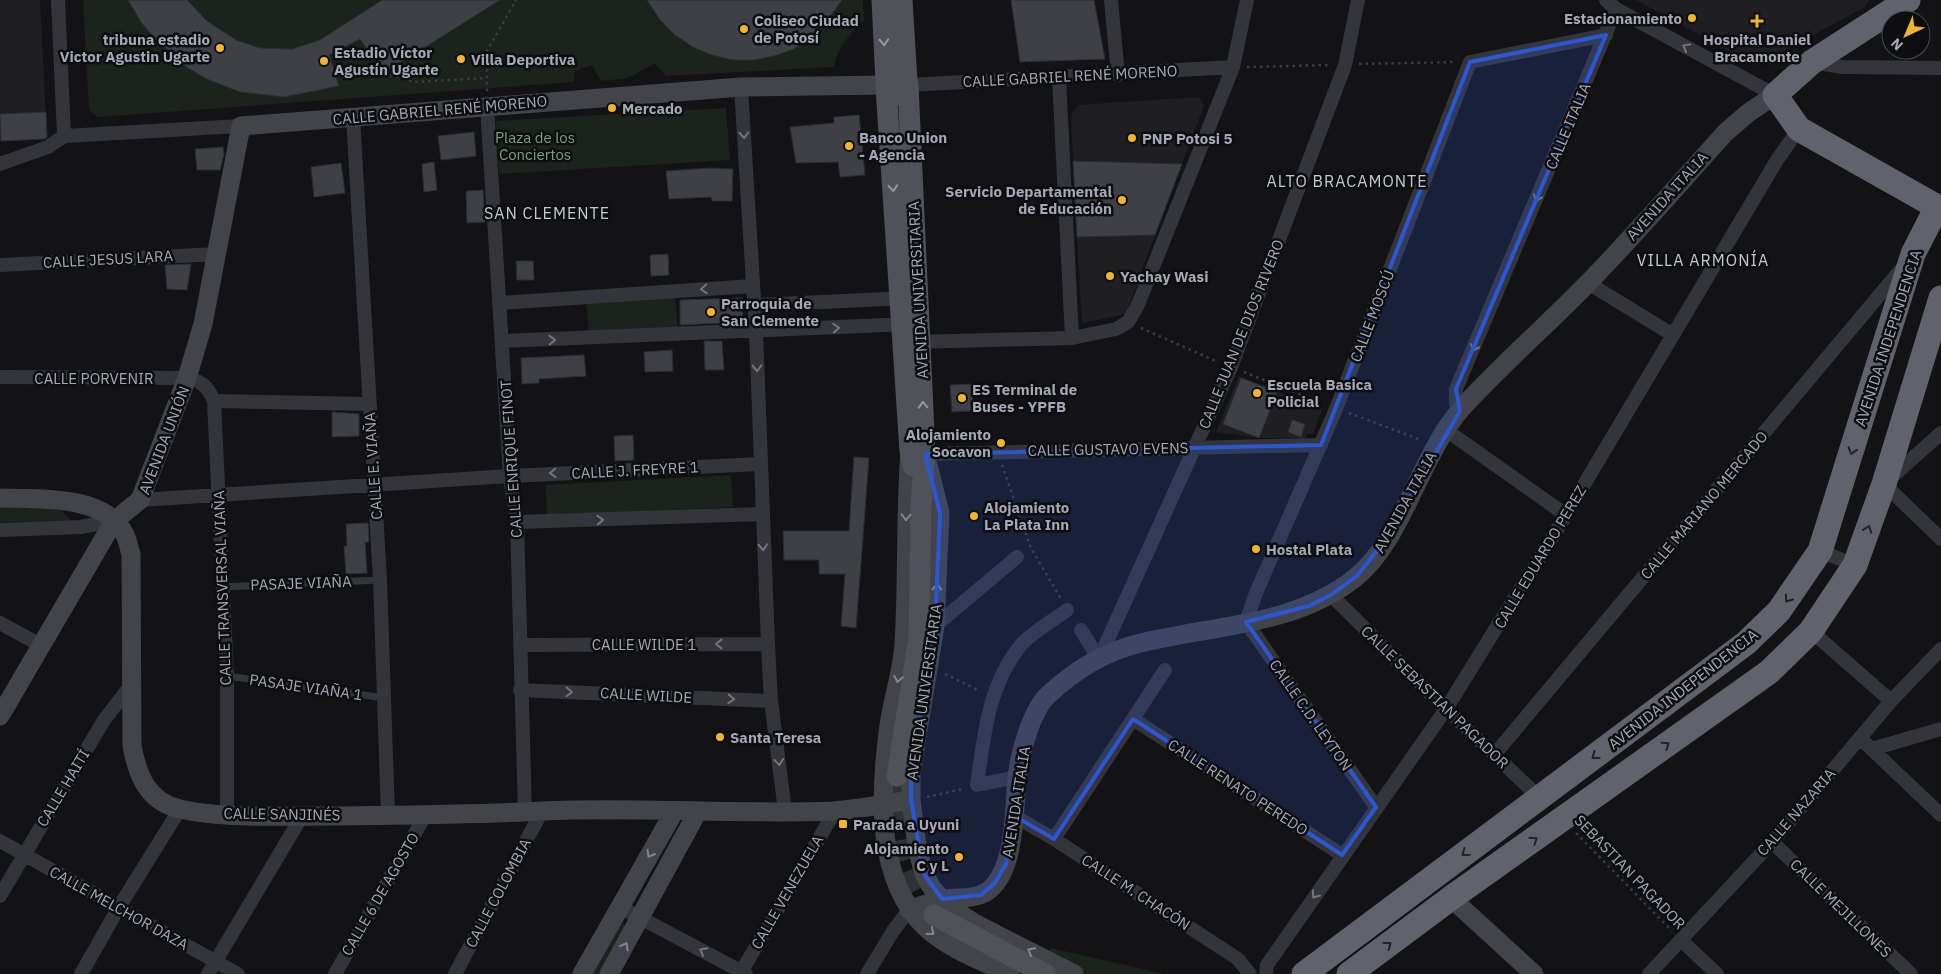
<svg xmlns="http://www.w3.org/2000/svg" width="1941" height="974" font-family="'IBM Plex Sans',sans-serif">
	<rect width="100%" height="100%" fill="#131315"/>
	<path fill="#1f1f22" d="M0 0H40L47 139 0 141Z
		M1636 0H1869L1865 7 1756 66Z
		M1199 97 1204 106 1182 164 1073 161 1071 115 1078 105Z
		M1155 235 1126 314 1082 323 1077 237Z
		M1239 376 1322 409 1313 434H1307L1305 439 1259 438 1216 432Z"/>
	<path fill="#1b231c" d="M83 0H863L864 20C850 34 837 48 834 67L666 76 655 63 628 78 602 81 591 65 575 71 574 82 98 117 89 110Z
		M726 108 730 160 499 174 496 121Z
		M675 297 678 329 589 333 586 302Z
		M731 475 733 507 547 516 546 485Z
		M0 506 61 509 71 521 0 522Z
		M618 920 628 926 602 974H588Z
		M1051 948 1164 974H1087L1047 955Z"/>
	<path fill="#3f4045" stroke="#2d2d31" d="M128 0H187L207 21 236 40 260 48 292 49 320 40 382 0H500L384 73 360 39 329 55 339 86 284 97 240 92 207 79 188 68 156 40 141 22Z
		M647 0H842L826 22 811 37 794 49 774 56 754 60H733L712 55 693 47 675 35 660 20Z
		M1011 0H1094L1105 59 1020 62Z
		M46 112 47 137 44 139 1 141 0 114Z
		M859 115 865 175 840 177 838 162 796 163 790 127 834 123V117Z
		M474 132 476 156 441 160 438 136Z
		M223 147 224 154 220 170H197L195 149Z
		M1073 161 1182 164 1155 235 1077 237Z
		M434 162 437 190 424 192 422 164Z
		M341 163 345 193 314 197 311 167Z
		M711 168 733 169 732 201H712L711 197 669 199 666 171Z
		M483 190 485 222 467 223 466 191Z
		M668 254 669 275 651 276 650 255Z
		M516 261H533L534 280H517Z
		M191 264 187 290 167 289 165 265Z
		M742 298 743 322 680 325V300Z
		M704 341H722L724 370H705Z
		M672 350 673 371 645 372 644 352Z
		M584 355 586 376 539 379V383L522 384 521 358Z
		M1241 378 1277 392 1259 438 1223 424Z
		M972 384 973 411 952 412 950 385Z
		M332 412 359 414V436L332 437Z
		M1292 420 1305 424 1301 437 1288 432Z
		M633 435 634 460 615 461 614 436Z
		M854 457 869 458 856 628 841 626 845 574H819V560H784L783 531H849Z
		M368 523 369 542H365L367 573 346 574 344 546H347L346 524Z"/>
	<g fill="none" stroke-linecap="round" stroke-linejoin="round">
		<path stroke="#303135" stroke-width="21" stroke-dasharray="21 11" stroke-linecap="butt" d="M897 776C897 835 899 866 934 915"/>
		<path stroke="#3a3c41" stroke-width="2.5" stroke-dasharray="2.5 4" stroke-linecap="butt" d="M1359 64 1456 62
			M1247 67 1331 65
			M384 73 414 82 487 78
			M487 91V51L516 0
			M1141 328 1218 362
			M1244 372 1322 403
			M1349 413 1421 440
			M1002 465 1031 548 1061 599
			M945 674 980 691
			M927 797 963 789
			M1576 833 1672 931"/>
		<path stroke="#34353a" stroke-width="7" d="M222 587 380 580
			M227 676 385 698"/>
		<path stroke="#34353a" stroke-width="14" d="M58 0 64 136
			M1111 0 1118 75
			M1606 0 1616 9
			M1812 62 1842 67 1941 68
			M1059 78 1072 338
			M908 85 1233 67
			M741 87 756 332 768 644 771 701 785 811
			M487 106 510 476 517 522 525 813
			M353 117 380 580 388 815
			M0 164 48 147 64 136 241 126
			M0 265 217 254
			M1588 283 1673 335
			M499 303 752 286
			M754 305 908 298
			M503 341 909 324
			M914 342 1072 338 1116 329 1128 322 1137 307 1233 67 1247 0
			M0 377 187 378C202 381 208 387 214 401L227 676V814
			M214 401 368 404
			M1460 411 1456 403V389L1616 9 1775 95
			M1446 430 1566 515
			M1941 433 1884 484 1941 539
			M925 454 1321 445
			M140 500 510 476 759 464
			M517 522 762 514
			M0 530 80 527 114 521
			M1820 551 1855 565
			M1331 595 1446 709 1540 798
			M0 623 42 646
			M935 626 1017 557
			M1081 630 1099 659
			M1811 631 1891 701
			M520 645 768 644
			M1099 659 1231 367 1345 65 1358 0
			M520 690 771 701
			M1133 719 1342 855
			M1860 738 1941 815
			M1872 749 1941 729
			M1494 755 1903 267
			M1017 777 977 785C984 736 988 685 1021 645 1033 631 1053 621 1067 610
			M1376 807 1246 622 1256 593 1336 409 1470 62 1606 35
			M1016 817 1054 839 1238 959 1250 974
			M1054 839 1165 670
			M0 841 238 974
			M1772 842 1911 974
			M0 896 104 720 132 684
			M620 907 746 974
			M1681 940 1717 974
			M81 974 119 907 180 809
			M208 974 302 816
			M335 974 426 814
			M455 974 542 811
			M740 974 835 811
			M867 974 893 931 909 910
			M1266 974 1267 965 1446 709 1566 515 1777 160 1799 129
			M1649 974 1772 842 1891 701 1941 649"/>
		<path stroke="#42444a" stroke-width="19" d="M910 451C905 515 908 580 904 644 902 674 891 703 888 733 880 796 876 879 925 927 948 949 982 961 1010 974
			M927 461 940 513 935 626 911 773V800L917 847 924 874 932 888 947 905 974 923 1074 974
			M0 498C37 499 106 494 125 535 128 541 129 548 131 554L132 745C137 775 148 802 180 809 223 819 287 816 332 816 402 815 472 815 542 811 638 806 736 815 833 811 859 809 885 804 911 800
			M0 716 114 521 140 500 187 378 203 324 241 126 741 87 886 85
			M1451 898 1534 974
			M909 910C921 906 932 901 944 899 955 897 970 899 980 895 1016 882 1014 810 1017 779 1019 756 1031 711 1048 695 1073 672 1104 652 1137 644 1210 625 1293 627 1355 578 1404 538 1419 457 1461 409 1500 366 1545 327 1586 285 1634 236 1679 184 1725 133L1748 113 1775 95
			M582 974 674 812
			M609 974 698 811"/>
		<path stroke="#505259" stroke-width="21" d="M882 0 886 83
			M902 0 907 81
			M886 87 910 451 913 466
			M897 776 919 638 921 504 925 454 908 85C904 70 887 72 886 87L893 95 903 94 907 88
			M934 915 1045 974"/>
		<path stroke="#60636b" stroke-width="25" d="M1908 0 1812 62 1775 95 1799 129 1941 209
			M1304 974 1746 643 1779 611 1820 551 1913 254 1937 207
			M1349 974 1451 898 1769 672 1811 631 1855 565 1884 484 1941 298"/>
	</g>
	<defs><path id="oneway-chevron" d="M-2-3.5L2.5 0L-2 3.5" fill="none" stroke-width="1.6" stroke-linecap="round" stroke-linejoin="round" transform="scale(1.25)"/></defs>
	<g stroke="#9498a3">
		<use href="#oneway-chevron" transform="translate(884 42) rotate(87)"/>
		<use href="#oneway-chevron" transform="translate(893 188) rotate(86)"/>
		<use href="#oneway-chevron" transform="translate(923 405) rotate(-92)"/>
	</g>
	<g stroke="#72757e">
		<use href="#oneway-chevron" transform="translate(1686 47) rotate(-151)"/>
		<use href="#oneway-chevron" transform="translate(744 135) rotate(87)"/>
		<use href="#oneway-chevron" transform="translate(1537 198) rotate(113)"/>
		<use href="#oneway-chevron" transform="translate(704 289) rotate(176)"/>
		<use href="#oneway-chevron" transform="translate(836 328) rotate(-3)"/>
		<use href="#oneway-chevron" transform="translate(552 340) rotate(-2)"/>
		<use href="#oneway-chevron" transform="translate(1474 348) rotate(113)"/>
		<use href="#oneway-chevron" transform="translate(757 368) rotate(89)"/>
		<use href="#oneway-chevron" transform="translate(553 473) rotate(177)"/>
		<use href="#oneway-chevron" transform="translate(600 520) rotate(-2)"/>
		<use href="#oneway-chevron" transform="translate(763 547) rotate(87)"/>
		<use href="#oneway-chevron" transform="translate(719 644) rotate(180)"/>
		<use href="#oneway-chevron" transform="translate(569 692) rotate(3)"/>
		<use href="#oneway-chevron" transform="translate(731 699) rotate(3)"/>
		<use href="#oneway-chevron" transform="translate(779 762) rotate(83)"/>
		<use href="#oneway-chevron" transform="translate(1315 895) rotate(125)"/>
		<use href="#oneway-chevron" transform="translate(703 951) rotate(-152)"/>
	</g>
	<g stroke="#222327">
		<use href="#oneway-chevron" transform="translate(1852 451) rotate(107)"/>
		<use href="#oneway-chevron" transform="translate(1868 529) rotate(-70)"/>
		<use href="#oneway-chevron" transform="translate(1788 599) rotate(125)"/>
		<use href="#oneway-chevron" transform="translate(1666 745) rotate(-35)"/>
		<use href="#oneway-chevron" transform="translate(1595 756) rotate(143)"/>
		<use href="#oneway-chevron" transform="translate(1534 840) rotate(-35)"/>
		<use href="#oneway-chevron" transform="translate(1465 853) rotate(143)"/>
		<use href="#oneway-chevron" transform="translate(1388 945) rotate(-37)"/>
	</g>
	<g stroke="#828690">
		<use href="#oneway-chevron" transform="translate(906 517) rotate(91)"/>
		<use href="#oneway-chevron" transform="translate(937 587) rotate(-88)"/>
		<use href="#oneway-chevron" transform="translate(898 679) rotate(100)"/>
		<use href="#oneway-chevron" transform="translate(650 854) rotate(120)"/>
		<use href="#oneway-chevron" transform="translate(931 932) rotate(39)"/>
		<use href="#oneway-chevron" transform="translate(625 946) rotate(-61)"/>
		<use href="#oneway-chevron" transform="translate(1031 951) rotate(-152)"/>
	</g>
	<path fill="#2b57d4" fill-opacity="0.2" stroke="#2b57d4" stroke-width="4" stroke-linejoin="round" d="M1606 35 1456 389 1460 411 1387 538 1357 576 1331 595 1309 606 1246 622 1376 807 1342 855 1133 719 1054 839 1016 817 1006 864 995 883 981 895 942 899 924 874 911 800V773L935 626 940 513 925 454 1321 445 1470 62Z"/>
	<g fill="#f1b42f" stroke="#0e0e10" stroke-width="2">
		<circle cx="1692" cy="18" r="5"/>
		<path d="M1754.5 13.5h5v5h5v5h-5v5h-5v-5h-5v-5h5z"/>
		<circle cx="744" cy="29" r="5"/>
		<circle cx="220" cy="48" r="5"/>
		<circle cx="461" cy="59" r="5"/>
		<circle cx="324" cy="61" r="5"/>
		<circle cx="612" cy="108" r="5"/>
		<circle cx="1132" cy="138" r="5"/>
		<circle cx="849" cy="146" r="5"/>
		<circle cx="1122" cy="200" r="5"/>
		<circle cx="1110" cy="276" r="5"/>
		<circle cx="711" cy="312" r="5"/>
		<circle cx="1257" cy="393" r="5"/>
		<circle cx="962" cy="398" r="5"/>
		<circle cx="1001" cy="443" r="5"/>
		<circle cx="974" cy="516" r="5"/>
		<circle cx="1256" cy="549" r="5"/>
		<circle cx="720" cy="737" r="5"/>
		<rect x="838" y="819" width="10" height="10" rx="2.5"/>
		<circle cx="959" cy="857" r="5"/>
	</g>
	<g text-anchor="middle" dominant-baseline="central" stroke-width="5" stroke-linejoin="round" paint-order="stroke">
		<g font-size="15" font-weight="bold" fill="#a5a9b5" stroke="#0e0e10" text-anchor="start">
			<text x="1682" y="18" text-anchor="end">Estacionamiento</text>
			<text x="754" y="20">Coliseo Ciudad<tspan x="754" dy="17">de Potosí</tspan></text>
			<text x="210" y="39" text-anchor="end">tribuna estadio<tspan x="210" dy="17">Victor Agustin Ugarte</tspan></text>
			<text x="1757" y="39" text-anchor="middle">Hospital Daniel<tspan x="1757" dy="17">Bracamonte</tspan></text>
			<text x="334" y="52">Estadio Víctor<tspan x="334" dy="17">Agustín Ugarte</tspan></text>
			<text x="471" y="59">Villa Deportiva</text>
			<text x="622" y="108">Mercado</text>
			<text x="859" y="137">Banco Union<tspan x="859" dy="17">- Agencia</tspan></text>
			<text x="1142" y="138">PNP Potosi 5</text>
			<text x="1112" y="191" text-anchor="end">Servicio Departamental<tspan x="1112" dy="17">de Educación</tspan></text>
			<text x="1120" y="276">Yachay Wasi</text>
			<text x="721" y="303">Parroquia de<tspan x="721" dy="17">San Clemente</tspan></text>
			<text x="1267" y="384">Escuela Basica<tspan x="1267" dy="17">Policial</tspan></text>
			<text x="972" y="389">ES Terminal de<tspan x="972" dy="17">Buses - YPFB</tspan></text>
			<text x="991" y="434" text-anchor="end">Alojamiento<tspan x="991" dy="17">Socavon</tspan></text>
			<text x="984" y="507">Alojamiento<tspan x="984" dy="17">La Plata Inn</tspan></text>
			<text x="1266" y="549">Hostal Plata</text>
			<text x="730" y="737">Santa Teresa</text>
			<text x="853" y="824">Parada a Uyuni</text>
			<text x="949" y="848" text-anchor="end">Alojamiento<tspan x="949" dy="17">C y L</tspan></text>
		</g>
		<g font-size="15" fill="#a5a9b5" stroke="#0e0e10">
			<text transform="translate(1070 76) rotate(-3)">CALLE GABRIEL RENÉ MORENO</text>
			<text transform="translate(440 110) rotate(-5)">CALLE GABRIEL RENÉ MORENO</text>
			<text transform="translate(1568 126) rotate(-67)">CALLE ITALIA</text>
			<text transform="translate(1667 196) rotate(-48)">AVENIDA ITALIA</text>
			<text transform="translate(108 259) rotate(-3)">CALLE JESUS LARA</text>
			<text transform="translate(918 290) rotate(-93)">AVENIDA UNIVERSITARIA</text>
			<text transform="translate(1372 316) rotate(-69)">CALLE MOSCÚ</text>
			<text transform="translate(1241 334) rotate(-68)">CALLE JUAN DE DIOS RIVERO</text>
			<text transform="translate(1888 338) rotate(-72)">AVENIDA INDEPENDENCIA</text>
			<text x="94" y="378">CALLE PORVENIR</text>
			<text transform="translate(164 440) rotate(-69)">AVENIDA UNIÓN</text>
			<text transform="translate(1108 449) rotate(-1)">CALLE GUSTAVO EVENS</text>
			<text transform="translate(511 459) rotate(-94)">CALLE ENRIQUE FINOT</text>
			<text transform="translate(373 466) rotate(-94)">CALLE E. VIAÑA</text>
			<text transform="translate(635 470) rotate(-3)">CALLE J. FREYRE 1</text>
			<text transform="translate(1405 502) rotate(-61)">AVENIDA ITALIA</text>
			<text transform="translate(1704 505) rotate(-50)">CALLE MARIANO MERCADO</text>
			<text transform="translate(1540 557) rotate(-59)">CALLE EDUARDO PEREZ</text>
			<text transform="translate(301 583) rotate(-2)">PASAJE VIAÑA</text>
			<text transform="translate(222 588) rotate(-92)">CALLE TRANSVERSAL VIAÑA</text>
			<text x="644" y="644">CALLE WILDE 1</text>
			<text transform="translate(306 687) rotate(8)">PASAJE VIAÑA 1</text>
			<text transform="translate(1683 689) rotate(-38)">AVENIDA INDEPENDENCIA</text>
			<text transform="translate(924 692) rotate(-82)">AVENIDA UNIVERSITARIA</text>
			<text transform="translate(646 695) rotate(3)">CALLE WILDE</text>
			<text transform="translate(1435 697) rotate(44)">CALLE SEBASTIAN PAGADOR</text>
			<text transform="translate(1311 715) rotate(55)">CALLE C.D. LEYTON</text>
			<text transform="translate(1238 787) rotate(33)">CALLE RENATO PEREDO</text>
			<text transform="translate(63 788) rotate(-59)">CALLE HAITÍ</text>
			<text transform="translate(1016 802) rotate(-81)">AVENIDA ITALIA</text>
			<text transform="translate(1796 812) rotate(-49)">CALLE NAZARIA</text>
			<text transform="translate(282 814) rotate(1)">CALLE SANJINÉS</text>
			<text transform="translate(1630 872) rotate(46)">SEBASTIAN PAGADOR</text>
			<text transform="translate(787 892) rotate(-60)">CALLE VENEZUELA</text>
			<text transform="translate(1136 892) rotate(33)">CALLE M. CHACÓN</text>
			<text transform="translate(498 893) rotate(-62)">CALLE COLOMBIA</text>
			<text transform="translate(380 894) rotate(-60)">CALLE 6 DE AGOSTO</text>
			<text transform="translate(119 908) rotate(29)">CALLE MELCHOR DAZA</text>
			<text transform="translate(1841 908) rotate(44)">CALLE MEJILLONES</text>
		</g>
		<g font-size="15" fill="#7ca07f" stroke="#0e0e10">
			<text x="535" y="137">Plaza de los<tspan x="535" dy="17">Conciertos</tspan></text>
		</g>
		<g font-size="16" letter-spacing="1" fill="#c6c9d1" stroke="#0e0e10">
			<text x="1347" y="181">ALTO BRACAMONTE</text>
			<text x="547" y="213">SAN CLEMENTE</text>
			<text x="1703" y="260">VILLA ARMONÍA</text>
		</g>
	</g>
	<g transform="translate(1906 35) rotate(224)"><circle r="24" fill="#0e0e10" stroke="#4a4c52"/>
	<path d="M0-4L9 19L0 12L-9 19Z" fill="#f1b42f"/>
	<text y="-8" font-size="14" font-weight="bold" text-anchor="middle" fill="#a5a9b5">N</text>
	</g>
</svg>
